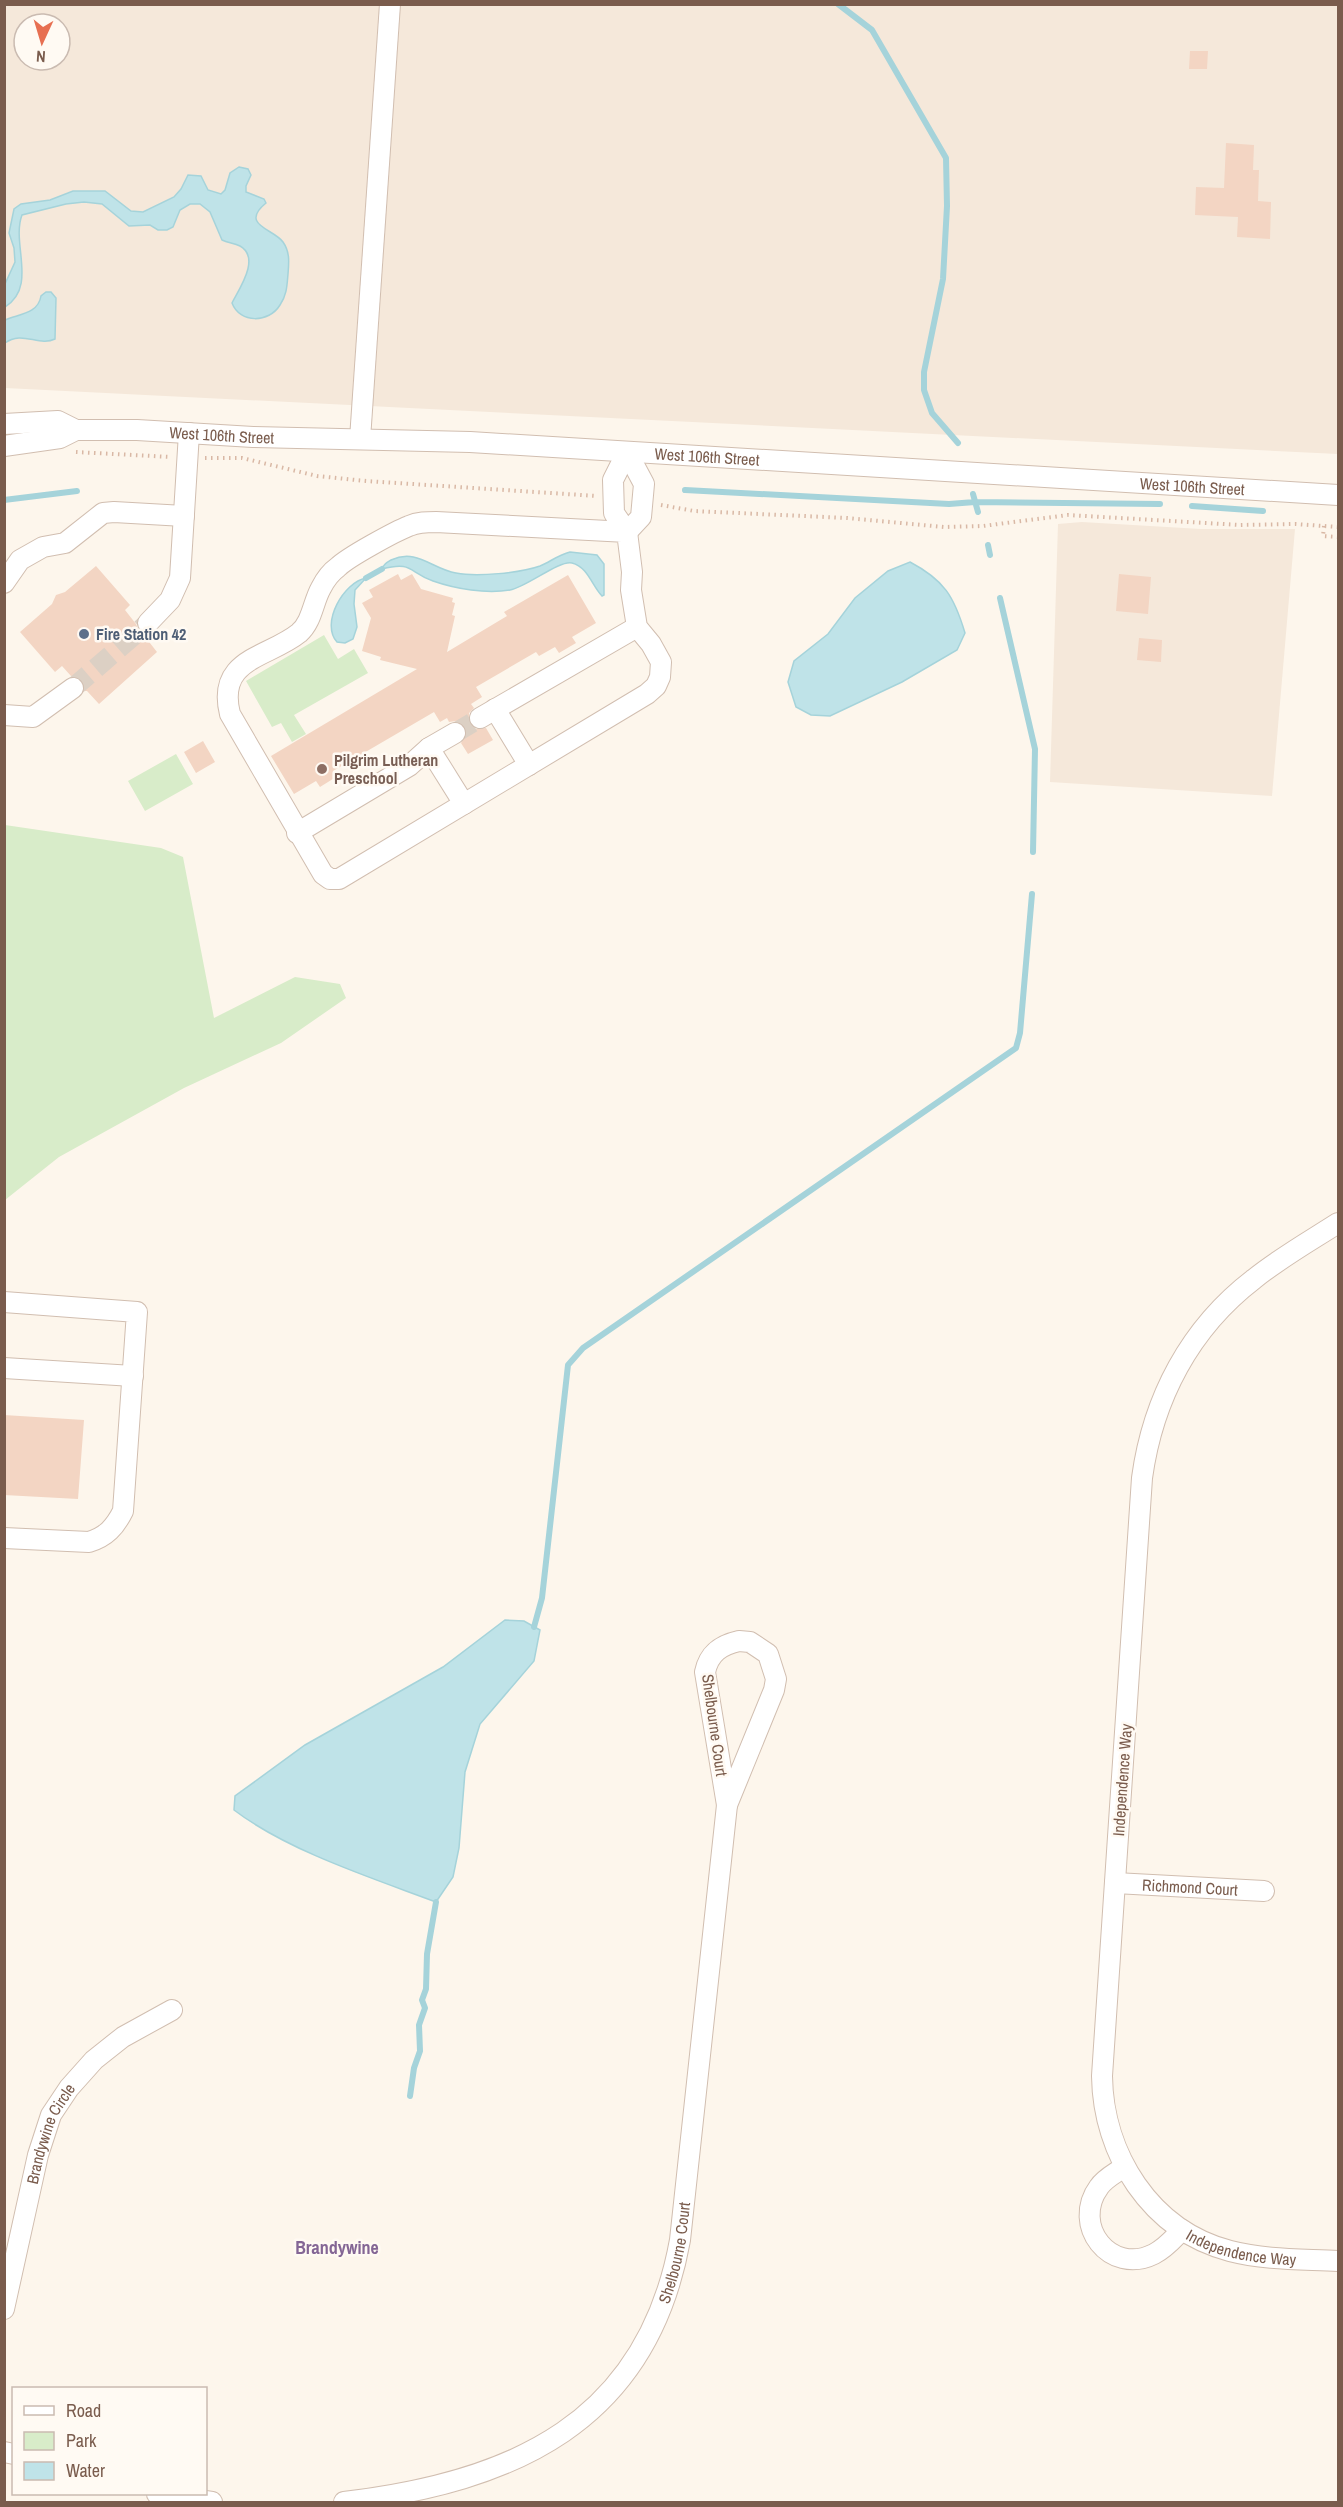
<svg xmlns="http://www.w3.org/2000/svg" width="1343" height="2507" font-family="'Archivo Narrow',sans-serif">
	<rect width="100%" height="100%" fill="#fdf6ec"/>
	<path fill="#f5e8da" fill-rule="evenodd" d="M4 5H1338V454L5 388ZM24 24H60V60H24Z
		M1082 522 1201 529H1295L1272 796 1050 782 1058 524Z"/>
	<path fill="#d8ecc9" d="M324 635 338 659 354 649 368 673 294 715 306 734 292 742 281 723 272 727 246 681Z
		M176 754 193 784 145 811 128 781Z
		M5 825 161 848 183 857 214 1018 295 977 340 984 346 998 281 1043 184 1088 59 1157 5 1200Z"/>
	<path fill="#bfe3e8" stroke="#a5d3da" stroke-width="1.5" d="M239 167 248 169 251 175 246 186V192L264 199 266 203C239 225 274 229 283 242 290 252 289 262 288 274 287 285 287 295 280 305 269 323 240 324 232 303 239 289 261 258 240 246 234 243 228 243 222 240L210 212 200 204H190L180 210 173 227 167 230H158L150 225 129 226 102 204 84 202 66 204 22 215C11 244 38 286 5 307V284L15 262 14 248 9 233 14 209 21 204 50 200 73 191H105L131 211 143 212 174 197 181 189 188 175 201 176 208 190 221 194 225 190 230 173Z
		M46 292H51L56 298 55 339C39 347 22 330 5 343V320C19 314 38 314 41 296Z
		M570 552 597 555 604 564V595L602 596C592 586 588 567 572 563 559 560 527 587 510 590 486 594 456 589 433 581 408 572 413 561 382 569 384 564 386 563 391 560 417 548 432 569 456 573 477 577 520 573 540 566 550 562 558 555 570 552Z
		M910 562C944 580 954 596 965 633L957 650 902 682 830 716 811 715 796 707 788 682 794 661 828 634 855 598 888 571Z
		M366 578 355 590 354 604 357 627 353 639 345 643 337 642C320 623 344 582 366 578Z
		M505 1620 524 1621 540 1630 534 1661 480 1724 465 1772 459 1848 453 1877 436 1902C372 1878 288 1851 234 1810L235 1796 305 1745 443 1667Z"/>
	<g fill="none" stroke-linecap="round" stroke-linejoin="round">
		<path stroke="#a5d3da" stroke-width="6" d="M838 4 872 30 946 158 947 206 943 279 924 372V390L932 413 958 443
			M685 490 949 504 975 502 1160 504
			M973 494 978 512
			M4 500 77 491
			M1192 506 1263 511
			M988 545 990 555
			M366 578 382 569
			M1000 598 1035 749 1033 852
			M534 1627 542 1598 568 1365 583 1348 1016 1048 1020 1033 1032 894
			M410 2096 414 2068 420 2051 419 2025 425 2008 422 2000 426 1989 427 1954 436 1902"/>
	</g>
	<path fill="#f3d5c3" d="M1190 51H1208L1207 69H1189Z
		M1226 143 1254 145 1253 170H1259L1258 201 1271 202 1270 239 1237 237 1238 217 1195 215 1196 187 1224 188Z
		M96 566 130 605 125 610 136 624 139 631 148 637 146 638 157 652 99 704 87 691H84L82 681 71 676 62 666 55 672 20 632 52 604 56 595 65 592Z
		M398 574 401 580 412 574 421 589 453 598 452 602 455 603 452 615 455 616 447 652 507 616 504 612 568 575 596 623 572 637 576 643 559 653 555 647 539 656 536 652 476 687 482 697 471 704 474 708 469 713V723L475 729 486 728 493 740 468 754 461 743 467 734 465 727 456 721 449 722 447 718 440 722 434 712 333 771 336 777 320 787 316 781 294 794 271 756 417 669 380 660 381 657 362 651 371 618 362 603 373 597 369 590Z
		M1119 574 1151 577 1148 614 1116 611Z
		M1139 638 1162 640 1161 662 1137 660Z
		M203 741 215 762 196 773 184 752Z
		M4 1415 84 1420 78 1499 4 1495Z"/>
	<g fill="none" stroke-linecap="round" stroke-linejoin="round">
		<path stroke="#dcd0c4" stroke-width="20" stroke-dasharray="20 10" stroke-linecap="butt" d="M73 688 148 623
			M455 733 480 718"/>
		<defs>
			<g id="minor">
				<path id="s1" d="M4 424 58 421 76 430H137L253 437 470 442 1338 495"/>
				<path d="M360 439 390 4"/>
				<path d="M4 446 60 438 76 430"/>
				<path d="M627 452 613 480 614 513 627 532 632 572 631 590 637 627 651 644 661 662 660 677 656 686 647 694 339 879H330L323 874 230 714C216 658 268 658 299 633 312 622 313 602 321 588 325 580 331 572 338 567 348 557 396 531 409 526 418 522 427 522 436 522L627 532"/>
				<path d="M627 452 644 484 641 517 627 532"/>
				<path d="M4 583 20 560 43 547 65 543 103 513 114 512 184 516"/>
				<path d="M148 623 170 600 180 578 189 433"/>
				<path d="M495 709 529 765"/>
				<path d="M4 715 33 717 73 688"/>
				<path d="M480 718 637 627"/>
				<path d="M429 748 464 804"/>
				<path d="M297 833 409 766 429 748 455 733"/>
				<path id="s2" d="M1338 1223C1310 1241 1280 1258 1254 1279 1190 1328 1153 1398 1142 1478L1102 2076C1103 2154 1150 2230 1230 2251 1265 2260 1302 2259 1338 2261"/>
				<path d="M4 1302 137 1312 123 1511C115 1527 106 1537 89 1542L4 1538"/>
				<path d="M4 1368 133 1376"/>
				<path d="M739 1641 750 1642 768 1654 776 1679 774 1690 727 1805 705 1672C709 1653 721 1645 739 1641Z"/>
				<path id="s3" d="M1115 1883 1264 1891"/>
				<path d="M1124 2167C1116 2173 1105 2178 1099 2187 1071 2225 1110 2276 1154 2254 1166 2248 1173 2239 1182 2230"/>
				<path id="s4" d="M4 2309 38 2155 51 2115 69 2088 94 2060 123 2037 172 2010"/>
				<path d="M4 2452 14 2454"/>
				<path d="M157 2494 212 2502"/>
				<path id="s5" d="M344 2502C513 2482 647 2423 680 2240L727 1805"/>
			</g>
		</defs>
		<use href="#minor" stroke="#d1beb0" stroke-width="22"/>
		<path stroke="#d9b8a5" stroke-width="4" stroke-dasharray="1.5 4.5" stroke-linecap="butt" d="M76 452 171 457
			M205 458H242L317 476 366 481 597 496
			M661 505 694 511 847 518 944 527 983 526 1068 515 1240 525 1295 524 1338 527
			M1324 526 1323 536 1338 537"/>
		<use href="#minor" stroke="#fff" stroke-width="20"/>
	</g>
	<circle fill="#5c6f8a" stroke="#fffaf3" stroke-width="2" cx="84" cy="634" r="6"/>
	<circle fill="#8d6e63" stroke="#fffaf3" stroke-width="2" cx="322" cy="769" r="6"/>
	<g text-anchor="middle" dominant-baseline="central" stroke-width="5" stroke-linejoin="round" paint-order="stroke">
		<g font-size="16" fill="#7a5c4d" stroke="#fffaf3">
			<text stroke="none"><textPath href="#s1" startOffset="220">West 106th Street</textPath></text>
			<text stroke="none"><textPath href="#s1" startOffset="706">West 106th Street</textPath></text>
			<text stroke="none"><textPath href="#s1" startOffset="1192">West 106th Street</textPath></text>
			<text transform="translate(715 1725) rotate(82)">Shelbourne Court</text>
			<text transform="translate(1122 1780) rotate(-86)">Independence Way</text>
			<text stroke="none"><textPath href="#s3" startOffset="75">Richmond Court</textPath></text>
			<text stroke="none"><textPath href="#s4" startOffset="182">Brandywine Circle</textPath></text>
			<text stroke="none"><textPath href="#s2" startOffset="1178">Independence Way</textPath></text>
			<text stroke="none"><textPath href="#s5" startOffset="450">Shelbourne Court</textPath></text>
		</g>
		<g font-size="16" font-weight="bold" fill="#4e5e75" stroke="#fffaf3" text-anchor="start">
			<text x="96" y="634">Fire Station 42</text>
		</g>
		<g font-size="16" font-weight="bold" fill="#785e54" stroke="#fffaf3" text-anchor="start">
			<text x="334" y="760">Pilgrim Lutheran<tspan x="334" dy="18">Preschool</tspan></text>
		</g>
		<g font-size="18" font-weight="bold" fill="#846695" stroke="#fffaf3">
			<text x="337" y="2247">Brandywine</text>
		</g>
	</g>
	<rect width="1343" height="2507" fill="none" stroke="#7a5c4d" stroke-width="12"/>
	<rect x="12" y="2387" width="195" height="108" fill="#fffaf3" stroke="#cabbb1" stroke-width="1.5"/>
	<rect x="24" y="2406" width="30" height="9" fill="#ffffff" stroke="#cabbb1" stroke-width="1.5"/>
	<text x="66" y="2417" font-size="18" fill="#7a5c4d">Road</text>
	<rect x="24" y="2432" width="30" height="18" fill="#d8ecc9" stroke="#cabbb1" stroke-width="1.5"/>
	<text x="66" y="2447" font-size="18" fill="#7a5c4d">Park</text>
	<rect x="24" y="2462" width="30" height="18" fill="#bfe3e8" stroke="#cabbb1" stroke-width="1.5"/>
	<text x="66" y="2477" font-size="18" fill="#7a5c4d">Water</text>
	<g transform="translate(42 42) rotate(184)"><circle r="28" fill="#fffaf3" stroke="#cabbb1" stroke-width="1.5"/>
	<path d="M0-4.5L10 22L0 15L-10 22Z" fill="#e76f51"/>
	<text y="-9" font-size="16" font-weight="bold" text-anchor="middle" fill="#7a5c4d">N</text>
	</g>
</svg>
